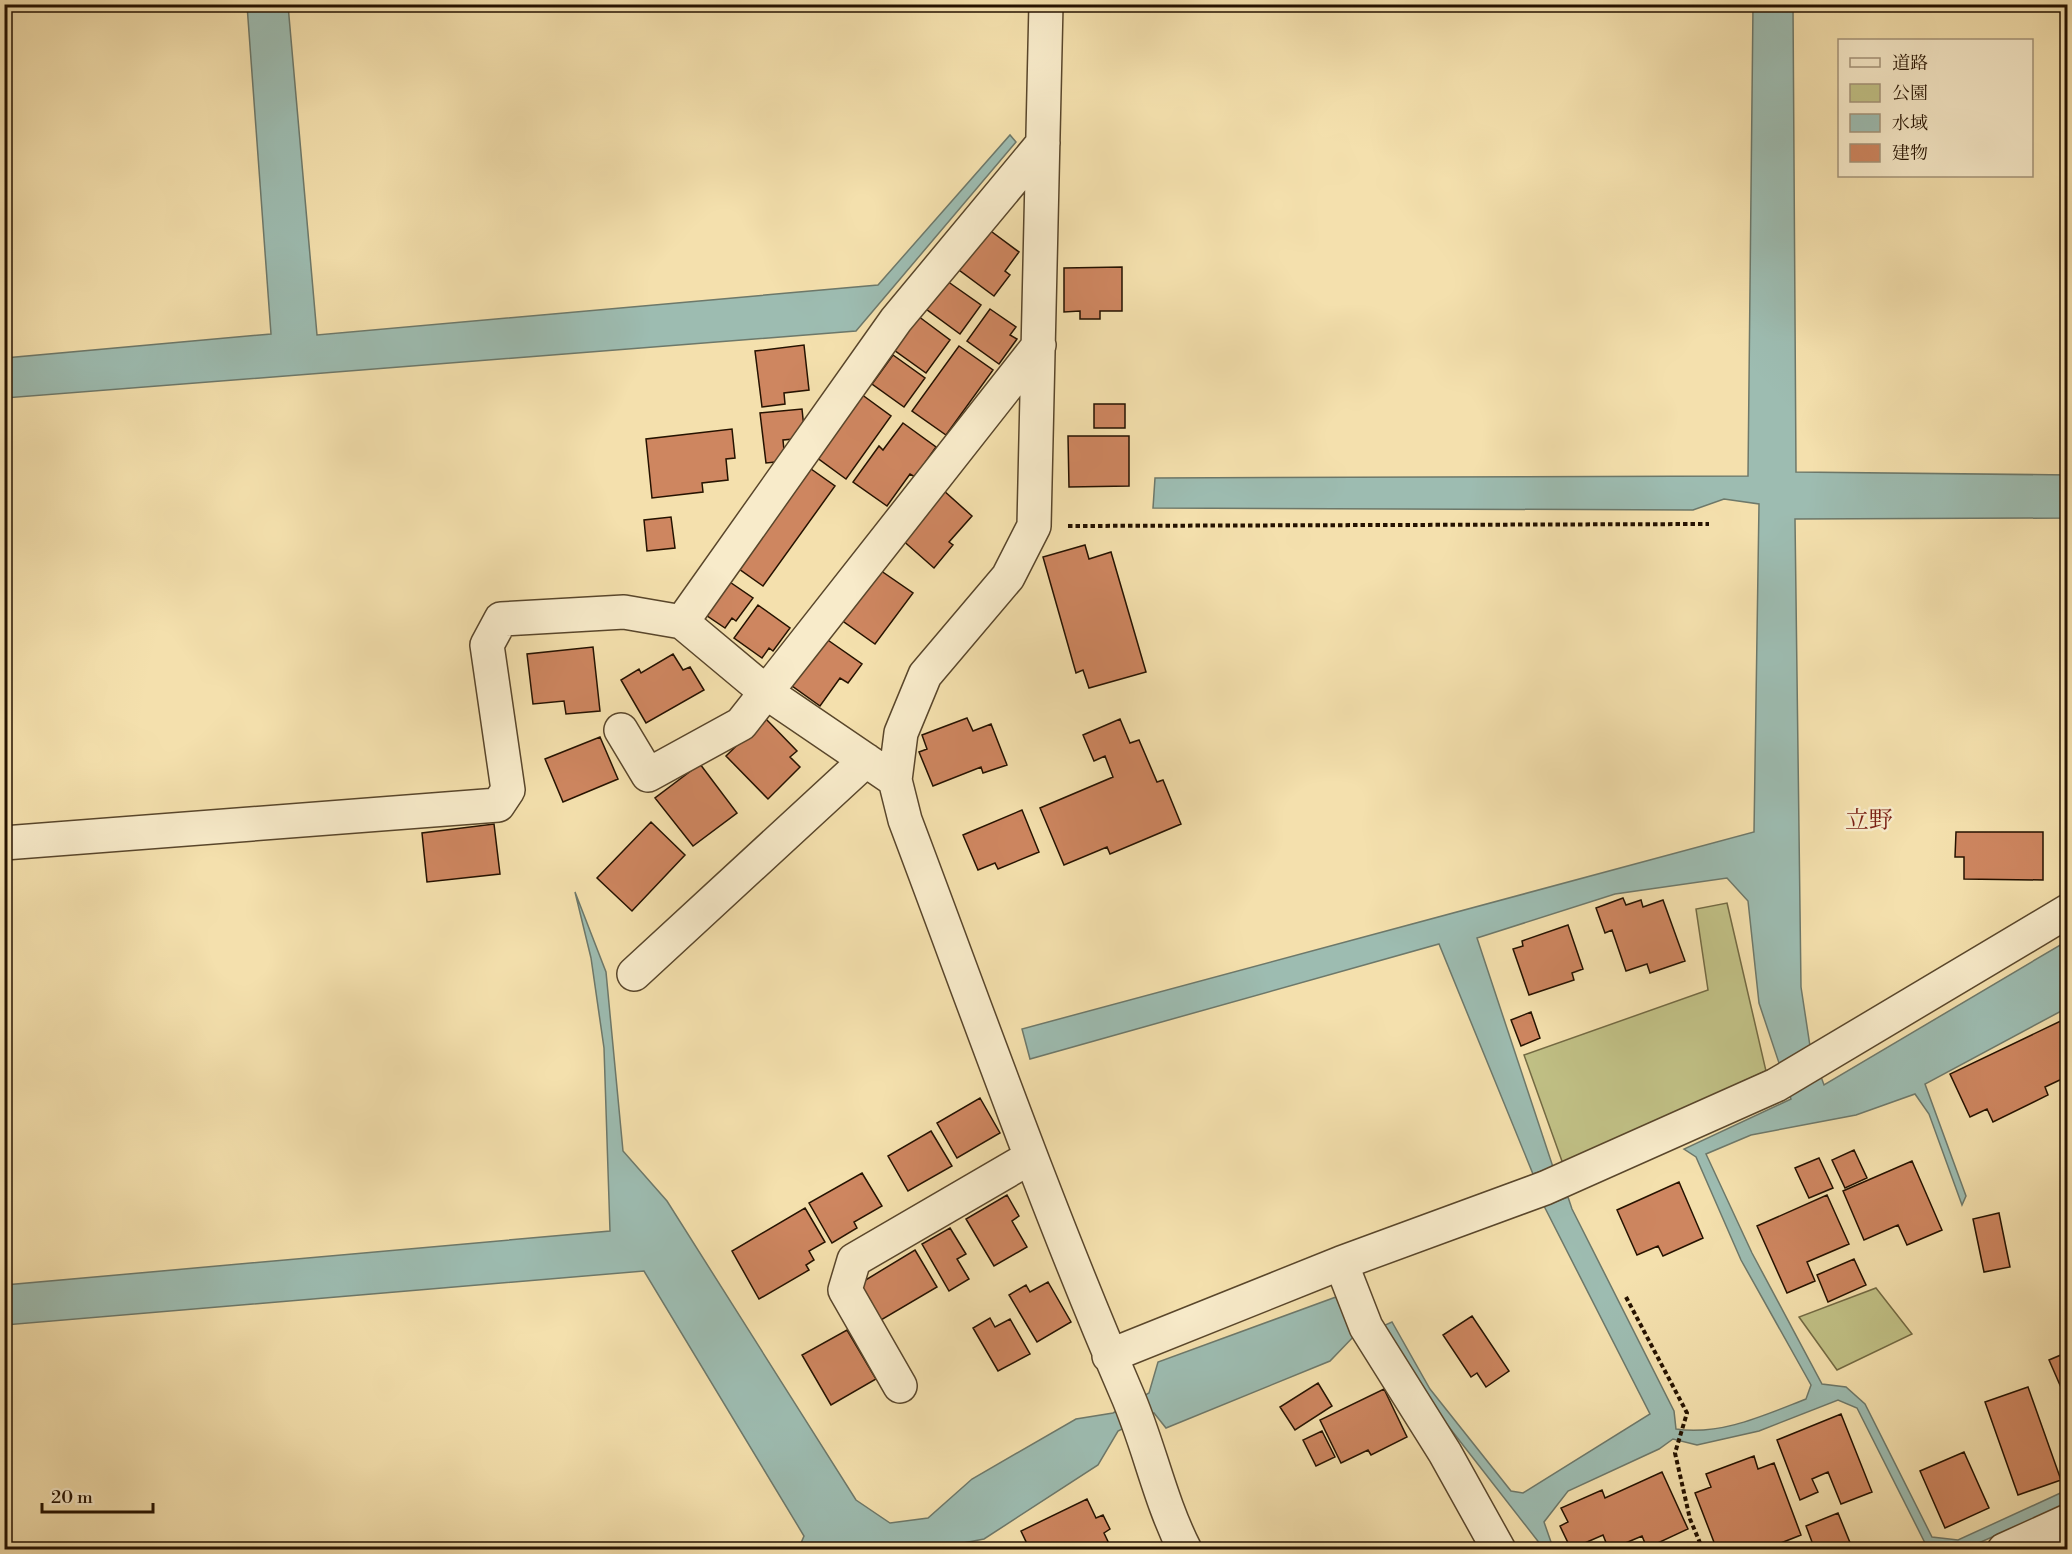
<svg xmlns="http://www.w3.org/2000/svg" width="2072" height="1554" font-family="'Libre Bodoni','Noto Serif JP',serif">
	<rect width="100%" height="100%" fill="#f4e0ad"/>
	<filter id="stains"><feTurbulence type="fractalNoise" baseFrequency=".00333" numOctaves="4"/><feColorMatrix values="0 0 0 0 .2 0 0 0 0 .09 0 0 0 0 .02 0 0 0 .5 -.17"/></filter>
	<radialGradient id="worn" r=".72"><stop offset=".6" stop-color="#630" stop-opacity="0"/><stop offset="1" stop-color="#630" stop-opacity=".3"/></radialGradient>
	<path fill="#c1c186" stroke="#736a43" stroke-width="1.5" d="M1727 903 1766 1071 1563 1164 1524 1055 1708 990 1696 909Z
		M1876 1288 1912 1334 1837 1370 1799 1317Z"/>
	<path fill="#9dbcb1" stroke="#6d786a" stroke-width="1.5" d="M247 5H288L317 335 878 285 1010 135 1016 142 856 331 5 398V358L271 334Z
		M1753 5H1793L1796 472 2068 475 2067 518 1795 519 1801 987 1810 1046 1824 1085 2067 941V1011L2065 1009 1925 1084 1966 1196 1962 1205 1929 1114 1915 1094 1856 1115 1751 1135 1706 1154 1752 1253 1822 1384 1846 1387 1865 1404 1932 1537 1958 1540 2067 1490V1504L1965 1549H1934L1925 1543 1857 1408 1838 1400 1759 1431 1697 1445 1673 1439 1659 1449 1568 1491 1544 1522 1551 1542 1558 1549H1544L1424 1395 1383 1326 1392 1322 1430 1389 1511 1491 1523 1493 1650 1414 1544 1206 1568 1197 1572 1209 1674 1411 1676 1429C1720 1436 1765 1415 1806 1399L1811 1385 1741 1260 1696 1157 1684 1149 1791 1099 1759 1003 1748 901 1727 878 1615 894 1477 938 1553 1167 1533 1174 1439 944 1030 1059 1022 1029 1754 832 1759 504 1724 499 1693 510 1153 508 1155 478 1748 476Z
		M575 892 606 972 623 1151 667 1201 856 1500 890 1523 928 1518 972 1479 1076 1419 1113 1413 1149 1393 1158 1362 1336 1297 1358 1332 1330 1361 1166 1428 1154 1413 1118 1431 1098 1465 984 1539 932 1549 798 1550 804 1536 644 1271 5 1325V1285L610 1231 604 1048 591 958Z"/>
	<path fill="#ce8660" stroke="#251200" stroke-width="1.5" d="M988 229 1019 252 1005 271 1010 275 994 296 959 270Z
		M1122 267V311H1100V319H1080V311L1064 312V268Z
		M947 281 981 305 960 334 926 309Z
		M990 309 1016 327 1010 335 1017 339 999 364 967 341Z
		M918 316 950 340 926 373 894 350Z
		M804 345 809 390 784 393 785 404 762 407 755 351Z
		M959 346 993 370 946 435 912 411Z
		M893 355 925 378 904 407 872 384Z
		M861 394 891 416 846 479 816 457Z
		M1094 404H1125V428H1094Z
		M802 409 805 438 783 440 785 461 766 463 760 413Z
		M903 423 936 447 915 477 910 474 887 506 853 482 879 446 883 450Z
		M732 429 735 458 726 459 728 480 702 483 703 492 652 498 646 439Z
		M1068 436H1129V486L1069 487Z
		M804 464 835 486 763 586 732 564Z
		M943 490 972 516 949 542 953 545 934 568 900 538Z
		M671 517 675 548 647 551 644 520Z
		M1085 545 1089 559 1111 552 1146 672 1089 688 1083 670 1076 673 1043 557Z
		M874 566 913 593 875 644 837 617Z
		M721 576 753 598 736 621 732 618 725 628 697 609Z
		M758 605 790 628 773 651 769 648 762 658 734 638Z
		M822 636 862 664 848 683 840 678 820 706 788 683Z
		M593 647 600 711 566 714 564 701 533 704 527 654Z
		M673 654 683 670 690 667 704 690 646 723 621 680 639 669 641 673Z
		M765 718 797 751 790 757 800 767 768 799 726 756Z
		M967 718 973 731 991 724 1007 765 983 773 981 767 933 786 919 752 927 749 922 735Z
		M1120 719 1130 743 1139 740 1157 782 1163 780 1181 824 1110 854 1107 847 1064 865 1040 808 1113 777 1105 756 1094 761 1083 735Z
		M600 737 618 779 563 802 545 759Z
		M700 764 737 813 693 846 655 798Z
		M1022 810 1039 852 998 869 995 863 978 870 963 835Z
		M651 822 685 855 632 911 597 878Z
		M494 824 500 874 427 882 422 833Z
		M1956 832H2043V880L1964 879V857H1955Z
		M1623 898 1626 905 1641 900 1643 907 1663 900 1685 961 1650 973 1647 964 1626 971 1612 930 1605 933 1596 908Z
		M1568 925 1583 969 1572 973 1574 980 1529 995 1513 949 1523 946 1522 941Z
		M1531 1012 1540 1038 1521 1046 1511 1020Z
		M2067 1018 2068 1085 2064 1078 2045 1087 2048 1095 1993 1122 1987 1109 1970 1117 1950 1074Z
		M980 1098 1000 1133 957 1158 937 1123Z
		M931 1131 952 1166 908 1191 888 1156Z
		M1854 1150 1867 1178 1845 1188 1832 1160Z
		M1819 1158 1833 1188 1809 1198 1795 1168Z
		M1912 1161 1942 1230 1907 1245 1898 1225 1864 1240 1843 1191Z
		M862 1173 882 1206 854 1222 857 1228 832 1243 809 1203Z
		M1679 1182 1703 1238 1663 1256 1658 1246 1637 1255 1617 1210Z
		M1007 1195 1019 1216 1012 1221 1027 1247 994 1266 966 1219Z
		M1827 1195 1849 1244 1807 1262 1815 1281 1787 1293 1757 1226Z
		M805 1208 825 1242 809 1251 814 1260 806 1265 809 1270 759 1299 732 1251Z
		M1999 1213 2010 1267 1984 1272 1973 1219Z
		M950 1228 966 1254 957 1259 969 1279 949 1291 922 1244Z
		M915 1250 937 1287 881 1320 859 1284Z
		M1854 1259 1866 1285 1828 1302 1817 1275Z
		M1048 1282 1071 1322 1037 1342 1009 1295 1026 1285 1030 1292Z
		M1472 1316 1509 1371 1486 1387 1477 1373 1471 1377 1443 1335Z
		M990 1318 995 1327 1010 1319 1030 1354 998 1371 973 1328Z
		M847 1330 876 1379 831 1405 802 1355Z
		M2068 1352V1390L2063 1392 2049 1360Z
		M1318 1383 1332 1406 1295 1430 1280 1407Z
		M2028 1387 2061 1480 2018 1495 1985 1402Z
		M1384 1389 1407 1437 1371 1455 1368 1450 1341 1463 1320 1420Z
		M1841 1414 1872 1492 1841 1504 1828 1472 1812 1479 1818 1492 1800 1500 1777 1440Z
		M1322 1431 1335 1457 1316 1466 1303 1440Z
		M1964 1452 1989 1508 1945 1528 1920 1471Z
		M1754 1456 1758 1469 1774 1463 1801 1535 1763 1550H1717L1695 1493 1711 1487 1706 1474Z
		M1662 1472 1688 1529 1647 1548 1642 1536 1609 1550 1603 1535 1571 1549 1560 1526 1568 1522 1561 1508 1602 1490 1605 1498Z
		M1087 1499 1096 1518 1103 1515 1110 1529 1104 1533 1112 1550H1030L1021 1531Z
		M1838 1513 1853 1550H1815L1806 1526Z"/>
	<g fill="none" stroke-linecap="round" stroke-linejoin="round">
		<defs>
			<path id="minor" d="M1046 4 1034 526 1008 577 925 675 901 733 895 780 905 820C977 1011 1045 1204 1126 1392 1149 1444 1159 1499 1185 1550
				M682 622 896 320 1043 143
				M621 730 648 775 741 724 1039 345
				M4 843 498 805 508 790 487 645 501 619 624 612 682 622 767 693 895 780
				M634 974 866 760
				M1341 1263 1366 1327 1445 1453 1499 1550
				M1109 1356 1341 1263 1545 1188 1776 1085 2068 911
				M900 1386 845 1290 854 1260 1031 1157
				M2004 1550 2068 1521"/>
		</defs>
		<use href="#minor" stroke="#59462b" stroke-width="36"/>
		<path stroke="#251200" stroke-width="4" stroke-dasharray="4.5 3" stroke-linecap="butt" d="M1068 526 1709 524
			M1626 1297 1687 1413 1675 1453 1690 1519 1703 1550"/>
		<use href="#minor" stroke="#f8ebca" stroke-width="33"/>
	</g>
	<g text-anchor="middle" dominant-baseline="central" stroke-width="5" stroke-linejoin="round" paint-order="stroke">
		<g font-size="24" fill="#7a1f14" stroke="#f8ebca">
			<text x="1869" y="821">立野</text>
		</g>
	</g>
	<rect width="2072" height="1554" fill="none" stroke="#f4e0ad" stroke-width="24"/>
	<rect x="6" y="6" width="2060" height="1542" fill="none" stroke="#251200" stroke-width="3"/>
	<rect x="12" y="12" width="2048" height="1530" fill="none" stroke="#251200" stroke-width="1.5"/>
	<rect x="1838" y="39" width="195" height="138" fill="#f8ebca" stroke="#a49479" stroke-width="1.5"/>
	<rect x="1850" y="58" width="30" height="9" fill="#f8ebca" stroke="#a49479" stroke-width="1.5"/>
	<text x="1892" y="69" font-size="18" fill="#251200">道路</text>
	<rect x="1850" y="84" width="30" height="18" fill="#c1c186" stroke="#a49479" stroke-width="1.5"/>
	<text x="1892" y="99" font-size="18" fill="#251200">公園</text>
	<rect x="1850" y="114" width="30" height="18" fill="#9dbcb1" stroke="#a49479" stroke-width="1.5"/>
	<text x="1892" y="129" font-size="18" fill="#251200">水域</text>
	<rect x="1850" y="144" width="30" height="18" fill="#ce8660" stroke="#a49479" stroke-width="1.5"/>
	<text x="1892" y="159" font-size="18" fill="#251200">建物</text>
	<path d="M42 1503v9h111v-9" fill="none" stroke="#251200" stroke-width="3"/>
	<text x="51" y="1503" font-size="18" fill="#251200" stroke="#f8ebca" stroke-width="4.5" paint-order="stroke">20 m</text>
	<rect width="100%" height="100%" filter="url(#stains)"/>
	<rect width="100%" height="100%" fill="url(#worn)"/>
</svg>
